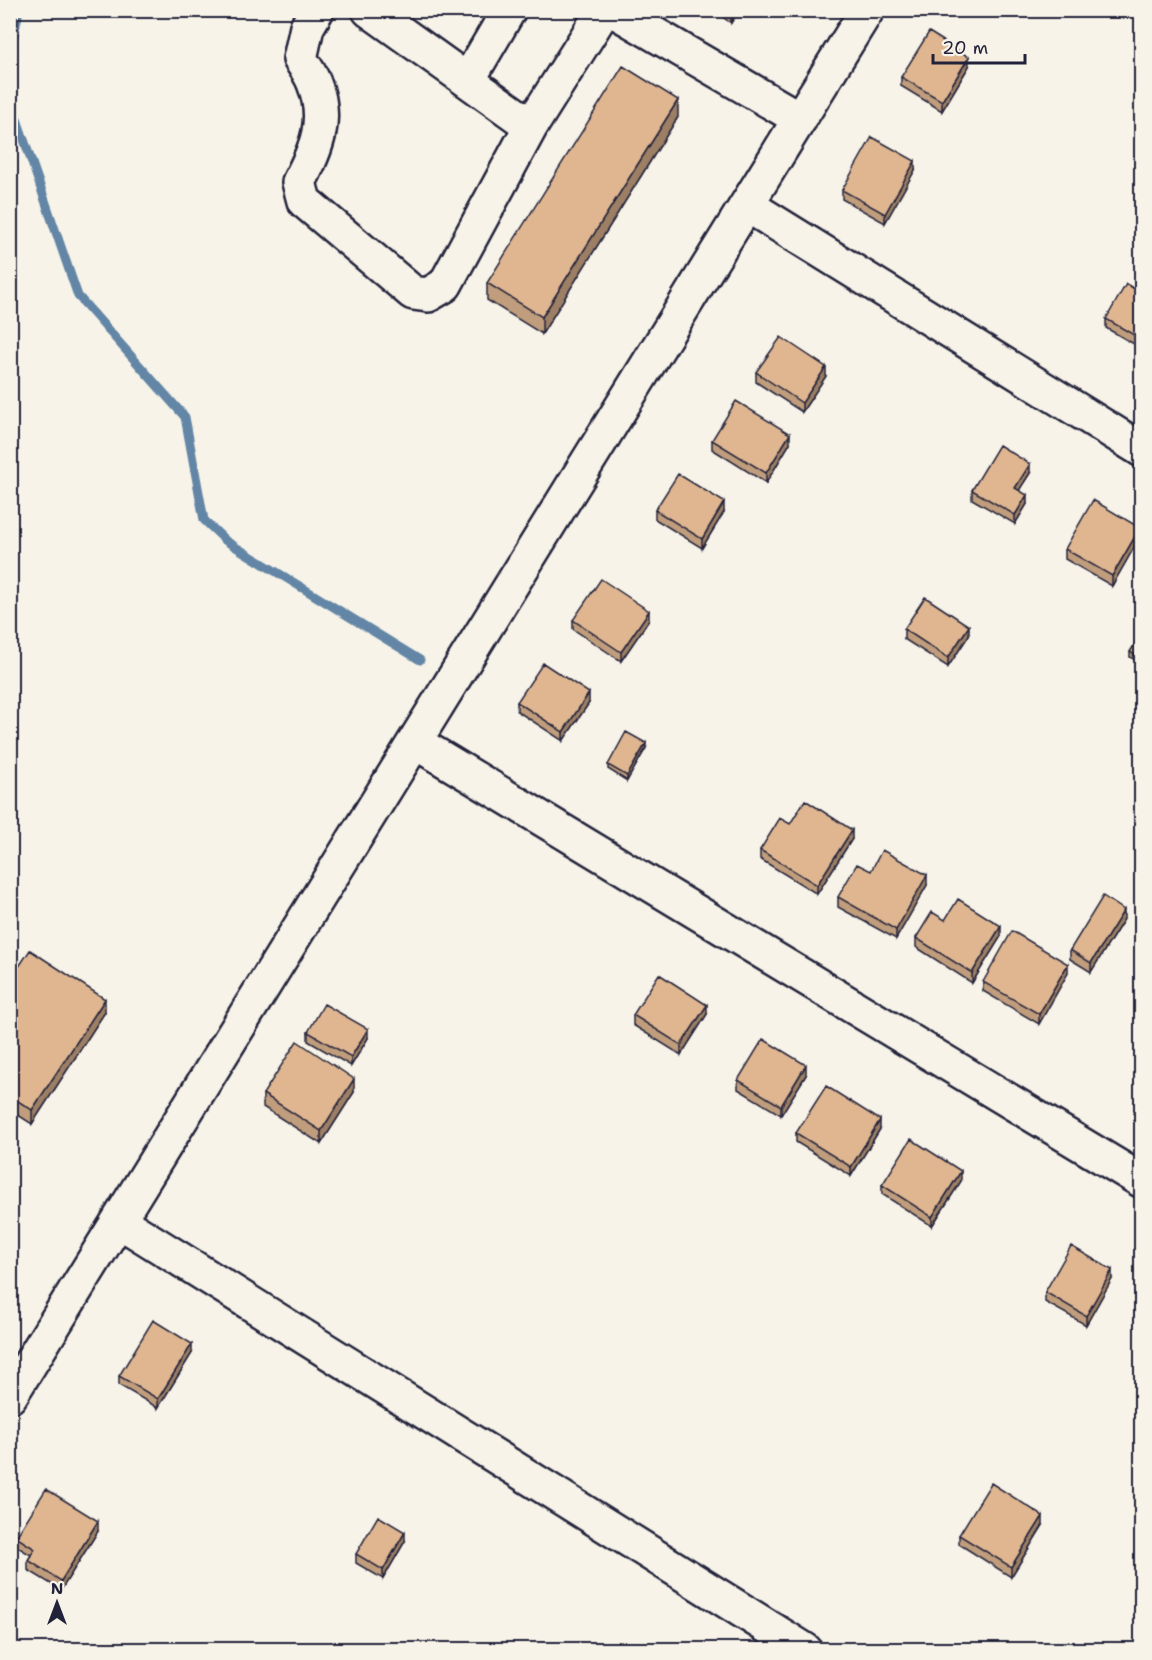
<svg xmlns="http://www.w3.org/2000/svg" width="1152" height="1660" font-family="'Shantell Sans',sans-serif">
	<rect width="100%" height="100%" fill="#f7f3e8"/>
	<filter id="ink" filterUnits="userSpaceOnUse"><feTurbulence type="fractalNoise" baseFrequency=".0167" numOctaves="2"/><feDisplacementMap in="SourceGraphic" scale="12" xChannelSelector="R" yChannelSelector="G"/><feConvolveMatrix kernelMatrix="1 2 1 2 8 2 1 2 1" color-interpolation-filters="sRGB"/></filter>
	<g filter="url(#ink)">
		<g fill="none" stroke-linecap="round" stroke-linejoin="round">
			<path stroke="#6386a6" stroke-width="9" d="M10 54 19 10
				M10 99 78 296 185 417 204 520 226 541 420 660"/>
			<defs>
				<path id="minor" d="M317 10 307 27 300 59C305 66 311 75 314 83 329 120 316 150 299 182L304 201 413 293 428 295 445 285 531 126 604 10
					M369 10 531 126
					M613 10 800 119
					M468 80 509 10
					M747 205 1142 450
					M415 742 1142 1181
					M119 1221 805 1650
					M10 1396 867 10"/>
			</defs>
			<use href="#minor" stroke="#22223b" stroke-width="38"/>
			<use href="#minor" stroke="#f7f3e8" stroke-width="33"/>
		</g>
		<path fill="#c09d7c" stroke="#22223b" stroke-width="1.5" d="M712 10H739L731 23Z
			M969 66 942 111 901 86V77Z
			M678 117 542 334 487 300V283Z
			M915 170 885 223 842 199V190Z
			M1142 293V347L1141 348 1106 328V319Z
			M756 372 826 376 802 412 756 382Z
			M712 440 790 443 766 483 712 449Z
			M1030 473 1019 490 1027 504 1015 524 972 499V490Z
			M655 510 724 512 702 548 655 519Z
			M1140 537 1112 586 1065 559V549Z
			M573 620H649L621 661 573 629Z
			M904 629 969 635 948 667 904 639Z
			M1142 633V664L1130 657V652Z
			M517 702 589 703 563 741 517 711Z
			M646 748 627 781 608 769V765Z
			M790 824 852 839 817 894 760 859V850Z
			M871 871 927 885 896 939 838 907V897Z
			M1124 919 1091 972 1070 959V950Z
			M1001 936 972 983 916 947V938Z
			M1068 973 1039 1024 983 991V982Z
			M10 980 105 1012 32 1124 10 1110Z
			M707 1014 681 1055 633 1025V1015Z
			M308 1032 368 1038 351 1066 308 1041Z
			M806 1075 781 1115 738 1089V1080Z
			M354 1092 321 1144 263 1107V1094Z
			M880 1129 851 1176 796 1142V1133Z
			M961 1181 932 1226 882 1194V1185Z
			M1112 1279 1086 1325 1045 1302V1292Z
			M192 1353 158 1408 119 1385V1376Z
			M1043 1525 1011 1577 959 1544V1535Z
			M98 1531 61 1590 28 1570V1560L31 1555 16 1546V1537Z
			M405 1541 383 1579 356 1563V1554Z"/>
		<path fill="#9c7f65" stroke="#22223b" stroke-width="1.5" d="M731 10H739L731 23Z
			M969 57V66L942 111V101Z
			M678 100V117L542 334V317Z
			M915 161V170L885 223V214Z
			M826 367V376L802 412V403Z
			M790 434V443L766 483V473Z
			M1030 464V473L1015 497V488Z
			M1027 495V504L1015 524V515Z
			M724 502V512L702 548V539Z
			M1140 528V537L1112 586V576Z
			M649 611V620L621 661V652Z
			M969 626V635L948 667V658Z
			M589 693V703L563 741V732Z
			M646 743V748L627 781V776Z
			M852 830V839L817 894V885Z
			M927 875V885L896 939V930Z
			M1124 910V919L1091 972V963Z
			M1001 926V936L972 983V973Z
			M1068 964V973L1039 1024V1014Z
			M105 999V1012L32 1124V1110Z
			M707 1005V1014L681 1055V1045Z
			M368 1029V1038L351 1066V1057Z
			M806 1065V1075L781 1115V1106Z
			M354 1079V1092L321 1144V1131Z
			M880 1120V1129L851 1176V1167Z
			M961 1171V1181L932 1226V1217Z
			M1112 1270V1279L1086 1325V1316Z
			M192 1344V1353L158 1408V1399Z
			M1043 1516V1525L1011 1577V1567Z
			M98 1521V1531L61 1590V1581Z
			M405 1532V1541L383 1579V1570Z"/>
		<path fill="#dfb690" stroke="#22223b" stroke-width="1.5" d="M929 32 969 57 942 101 901 77Z
			M623 66 678 100 542 317 487 283Z
			M872 137 915 161 885 214 842 190Z
			M1126 284 1142 293 1141 339 1106 319Z
			M781 337 826 367 802 403 756 372Z
			M736 401 790 434 766 473 712 440Z
			M999 445 1030 464 1015 488 1027 495 1015 515 972 490Z
			M678 474 724 502 702 539 655 510Z
			M1093 500 1140 528 1112 576 1065 549Z
			M601 579 649 611 621 652 573 620Z
			M925 597 969 626 948 658 904 629Z
			M1142 633V659L1130 652Z
			M543 663 589 693 563 732 517 702Z
			M626 732 646 743 627 776 608 765Z
			M805 800 852 830 817 885 760 850 780 818 790 824Z
			M882 850 927 875 896 930 838 897 857 864 871 871Z
			M1103 896 1124 910 1091 963 1070 950Z
			M958 899 1001 926 972 973 916 938 932 912 945 920Z
			M1012 931 1068 964 1039 1014 983 982Z
			M30 950 105 999 32 1110 10 1096V980Z
			M659 974 707 1005 681 1045 633 1015Z
			M324 1004 368 1029 351 1057 308 1032Z
			M763 1039 806 1065 781 1106 738 1080Z
			M297 1041 354 1079 321 1131 263 1094Z
			M826 1086 880 1120 851 1167 796 1133Z
			M911 1139 961 1171 932 1217 882 1185Z
			M1071 1246 1112 1270 1086 1316 1045 1292Z
			M153 1320 192 1344 158 1399 119 1376Z
			M991 1483 1043 1516 1011 1567 959 1535Z
			M46 1489 98 1521 61 1581 28 1560 35 1549 16 1537Z
			M378 1516 405 1532 383 1570 356 1554Z"/>
	</g>
	<rect width="1152" height="1660" fill="none" stroke="#f7f3e8" stroke-width="36"/>
	<rect x="18" y="18" width="1116" height="1624" fill="none" stroke="#22223b" stroke-width="2" filter="url(#ink)"/>
	<g transform="translate(57 1603)" stroke="#f7f3e8" stroke-width="4.5" paint-order="stroke">
	<path d="M0-4.5L10 22L0 15L-10 22Z" fill="#22223b"/>
	<text y="-9" font-size="16" font-weight="bold" text-anchor="middle" fill="#22223b">N</text>
	</g>
	<path d="M933 54v9h92v-9" fill="none" stroke="#22223b" stroke-width="3"/>
	<text x="942" y="54" font-size="18" fill="#22223b" stroke="#f7f3e8" stroke-width="4.5" paint-order="stroke">20 m</text>
</svg>
